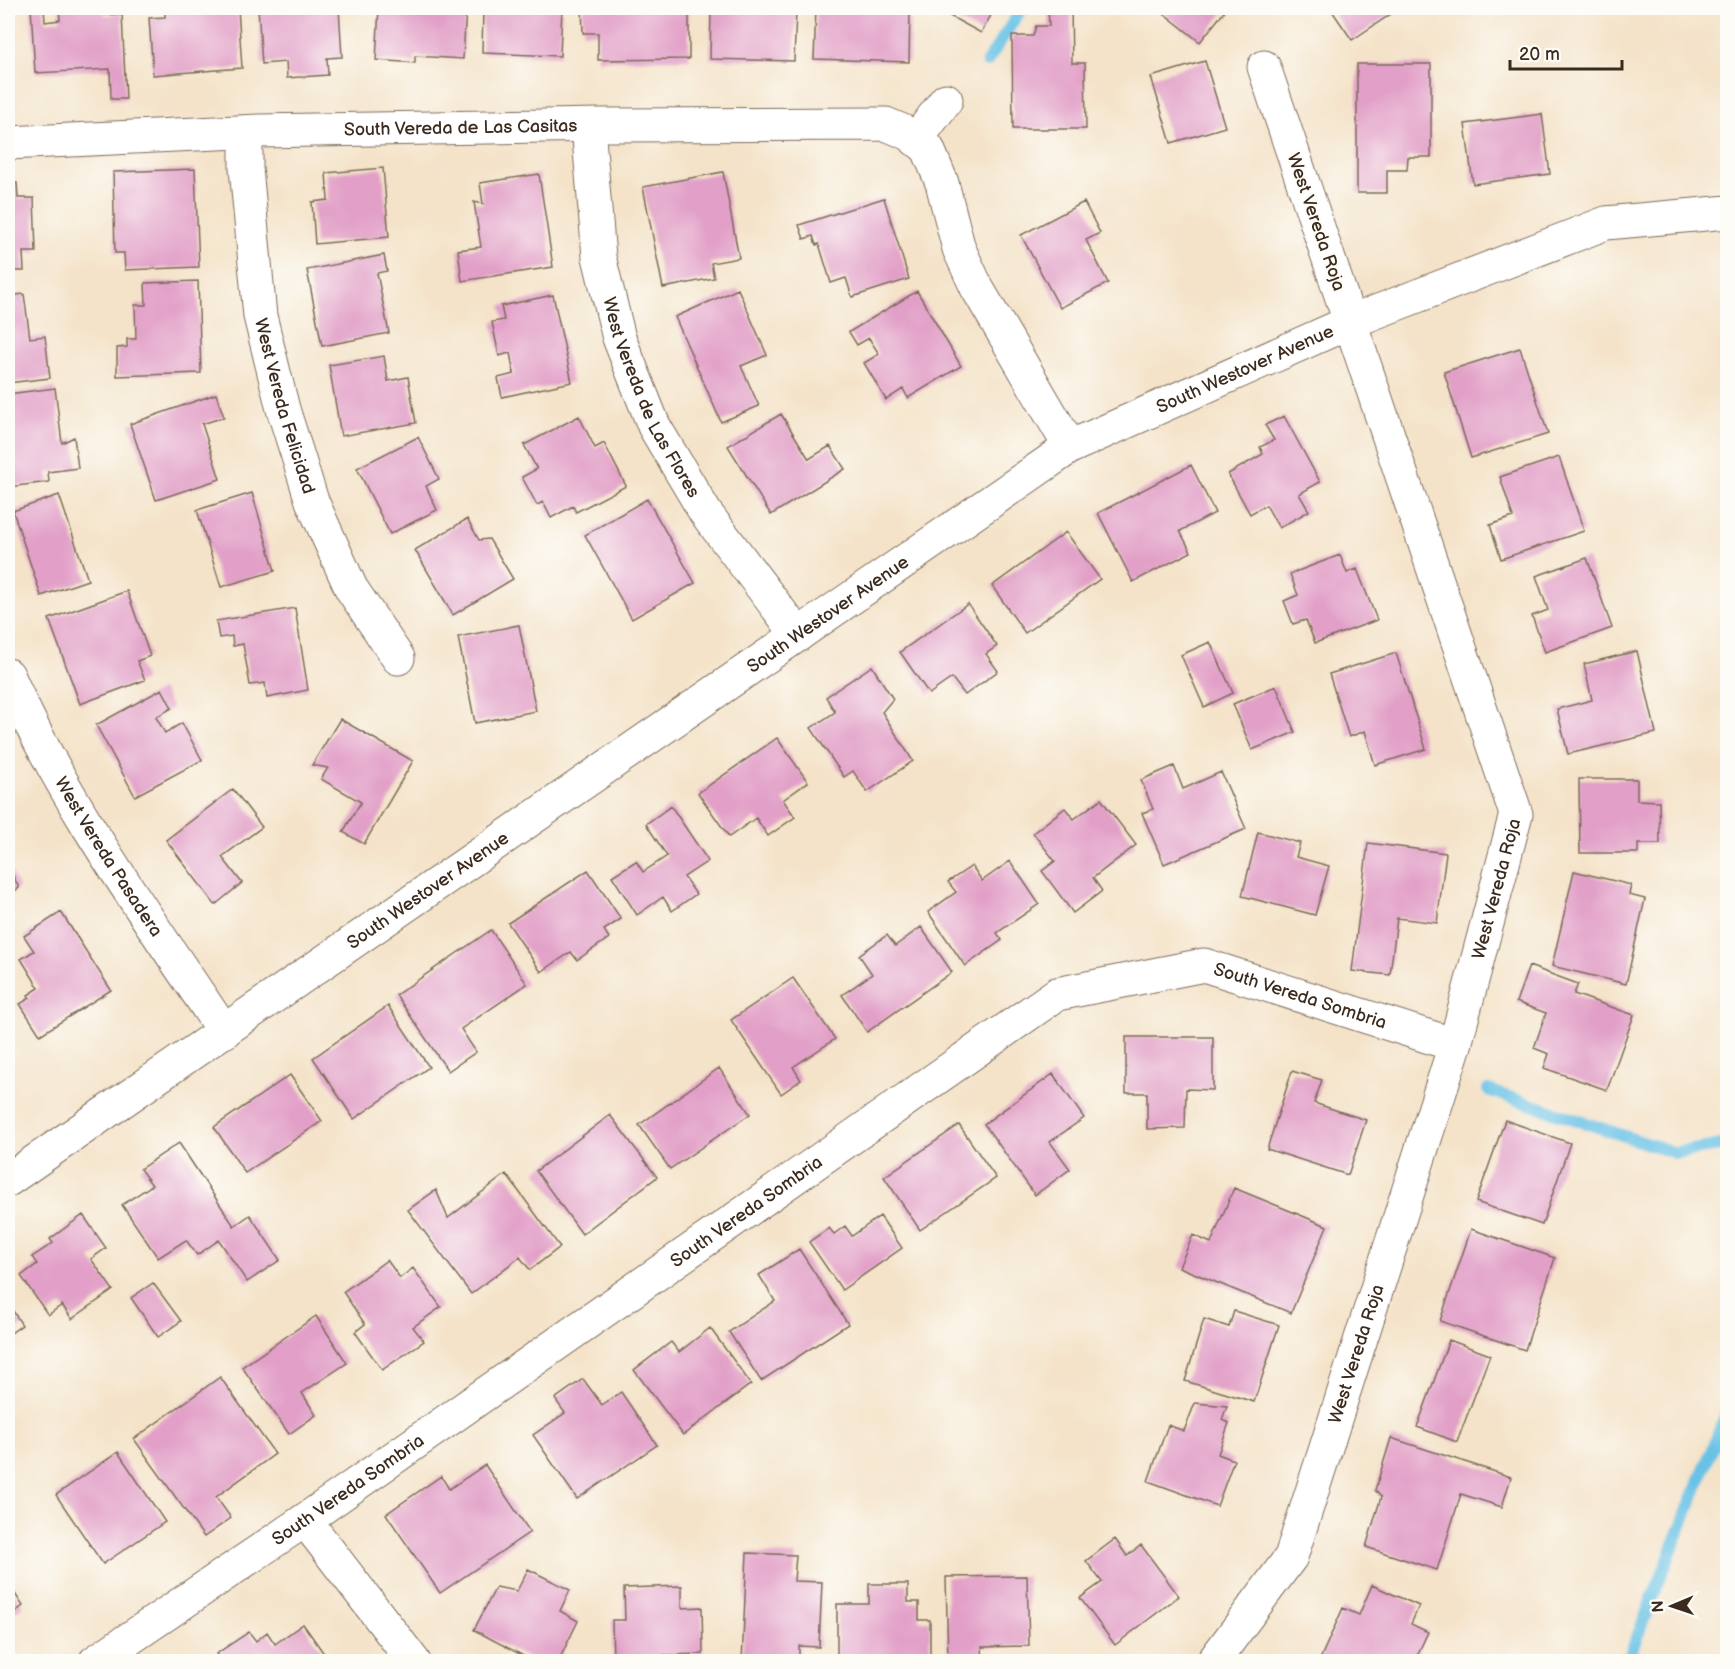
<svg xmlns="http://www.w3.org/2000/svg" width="1735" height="1669" font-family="'Balsamiq Sans',sans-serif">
	<rect width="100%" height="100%" fill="#fdfcf7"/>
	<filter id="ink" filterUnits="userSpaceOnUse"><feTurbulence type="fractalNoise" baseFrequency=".0167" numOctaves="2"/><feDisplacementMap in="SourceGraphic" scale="12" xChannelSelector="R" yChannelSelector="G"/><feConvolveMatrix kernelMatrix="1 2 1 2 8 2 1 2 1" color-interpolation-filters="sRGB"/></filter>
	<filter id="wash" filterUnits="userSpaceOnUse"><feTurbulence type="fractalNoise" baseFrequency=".008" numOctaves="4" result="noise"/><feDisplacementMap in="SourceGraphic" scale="24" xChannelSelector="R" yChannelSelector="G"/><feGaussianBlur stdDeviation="1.35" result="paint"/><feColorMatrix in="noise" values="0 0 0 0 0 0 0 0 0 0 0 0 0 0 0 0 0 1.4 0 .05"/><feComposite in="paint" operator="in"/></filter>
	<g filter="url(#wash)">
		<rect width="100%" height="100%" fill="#f4e3c9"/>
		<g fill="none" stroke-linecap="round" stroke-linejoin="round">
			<path stroke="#69c2e6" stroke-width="12" d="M987 62 1022 8
				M1488 1090 1675 1153 1728 1144
				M1627 1662 1728 1409"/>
		</g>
		<g id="blocks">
			<path fill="#e2a0c8" d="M31 8H44L45 22 60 20 59 8H104L105 15 122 14 126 99H111L110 69 35 73Z
				M165 8H238L242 68 153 75 149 18 165 17Z
				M258 8H339L342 57 327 58 328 75 287 78 286 62 262 64Z
				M379 8H466L463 59 415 56V63L376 60Z
				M483 8H562L560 56 482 53Z
				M582 8H689V59L598 60V33H583Z
				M816 8H910L909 62 814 59Z
				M935 8H995L981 33Z
				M1048 8H1071L1072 63H1085L1086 129H1013L1012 36H1033L1036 26H1049Z
				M1157 8H1227L1200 42Z
				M1330 8H1400L1352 40Z
				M711 9 796 11 794 61 710 59Z
				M1205 61 1225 127 1171 143 1151 77Z
				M1357 64H1431V157H1408L1407 170H1387V193H1357Z
				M1542 114 1550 174 1473 184 1465 124Z
				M383 168 389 237 315 244 312 202 328 200 326 173Z
				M195 169 199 267 125 270 124 253H115L113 172Z
				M723 172 739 258 711 263 714 278 663 288 643 187Z
				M539 174 553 267 462 281 458 250 481 247 474 202 483 204 480 183Z
				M8 183H17L18 198H34L36 252H23L24 271H8Z
				M884 198 909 279 852 297 846 278 831 283 819 244 816 245 813 236 804 239 799 225Z
				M1084 202 1100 233 1086 240 1108 283 1060 308 1021 235Z
				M384 255 387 271 377 273 389 333 322 346 307 270Z
				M198 281 201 373 117 376V348L127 347V339H136L135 305H146L145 283Z
				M738 289 767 355 741 366 759 406 721 422 675 317Z
				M917 291 961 366 908 398 903 389 886 400 864 363 879 354 869 338 857 345 849 332Z
				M24 294 30 338 45 336 50 378 8 383V296Z
				M553 295 572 382 502 397 498 378 514 374 510 353 499 356 492 322 504 320 501 306Z
				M1520 348 1548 434 1471 458 1444 372Z
				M384 356 388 381 408 377 416 423 341 436 329 365Z
				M55 388 62 443 74 437 78 468 48 472 49 482 8 487V394Z
				M216 394 224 417 202 424 220 479 156 500 130 424Z
				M781 414 809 459 830 446 845 469 771 515 728 446Z
				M579 416 595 448 604 443 626 486 576 512 573 506 551 518 543 502 537 505 522 477 537 469 524 445Z
				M1284 416 1320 482 1299 494 1309 511 1279 528 1266 505 1250 514 1228 474 1263 454 1260 447 1274 440 1265 425Z
				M418 437 439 479 426 486 437 510 390 534 357 468Z
				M1559 457 1584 531 1501 559 1490 525 1513 517 1500 477Z
				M1191 465 1215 513 1180 531 1191 552 1133 582 1098 513Z
				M252 493 275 571 221 587 197 510Z
				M59 495 88 580 41 596 13 511Z
				M647 499 695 583 632 619 585 535Z
				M467 519 479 540 489 539 513 579 453 615 415 550Z
				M1066 532 1100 579 1025 633 992 586Z
				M1340 555 1347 573 1357 569 1377 620 1315 643 1306 620 1293 624 1284 601 1298 595 1290 574Z
				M1587 558 1612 628 1545 652 1532 616 1548 610 1536 576Z
				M127 591 150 656 137 661 145 680 80 704 49 619Z
				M968 604 997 646 986 654 998 671 965 695 952 678 929 694 900 652Z
				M295 608 308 690 267 698 265 683 250 685 243 644 233 646 232 636 219 638 216 621Z
				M519 625 536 711 475 723 458 637Z
				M1210 642 1233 693 1204 707 1181 655Z
				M1637 651 1656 733 1568 754 1557 709 1592 700 1584 664Z
				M1396 653 1426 749 1375 765 1365 731 1349 737 1329 674Z
				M872 666 893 699 882 712 913 761 867 792 853 771 844 777 811 728 835 712 826 697Z
				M1276 686 1295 732 1252 750 1233 704Z
				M162 689 172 708 156 717 165 733 182 723 202 760 135 796 96 725Z
				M340 719 413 761 364 844 343 832 361 802 321 779 328 768 312 765Z
				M777 738 808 782 783 800 795 817 768 836 756 818 729 837 698 793Z
				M1174 766 1183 789 1221 772 1246 829 1164 864 1142 813 1153 809 1141 780Z
				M1579 779H1637V800L1659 801 1660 844H1638V853H1580Z
				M233 789 262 827 222 857 242 883 215 905 166 840Z
				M1101 799 1136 845 1093 878 1102 891 1073 913 1042 871 1055 861 1033 833 1065 808 1074 819Z
				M671 806 708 861 684 877 696 894 672 911 663 897 637 915 612 876 636 861 643 872 667 856 646 824Z
				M1258 832 1300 843 1296 857 1329 866 1315 915 1242 896Z
				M1368 843 1446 853 1437 923 1397 918 1390 975 1352 971Z
				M1010 861 1039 904 997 933 1002 940 965 966 928 912 956 892 948 882 972 866 982 881Z
				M8 866 19 888 8 895Z
				M588 870 621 919 604 930 609 938 577 960 571 952 541 972 508 923Z
				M1574 871 1631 885 1629 895 1645 899 1626 984 1552 966Z
				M61 912 111 990 40 1035 20 1004 30 998 28 995 39 988 21 959 34 951 24 936Z
				M921 927 952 972 867 1032 842 995 872 974 859 955 887 935 895 946Z
				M491 930 527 984 461 1029 476 1052 448 1071 396 995Z
				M1529 966 1578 984 1574 994 1634 1015 1607 1090 1544 1068 1549 1054 1534 1048 1546 1013 1516 1002Z
				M793 978 835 1039 793 1067 801 1080 781 1094 731 1020Z
				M388 1006 429 1067 354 1119 313 1058Z
				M1126 1037H1213V1090L1186 1089 1185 1128 1147 1129V1093H1126Z
				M719 1068 750 1114 670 1169 639 1125Z
				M1292 1071 1322 1080 1314 1103 1366 1120 1348 1175 1267 1149Z
				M1053 1074 1084 1118 1050 1142 1070 1169 1035 1195 984 1124Z
				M290 1075 322 1121 245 1173 214 1127Z
				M610 1115 657 1177 582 1234 536 1171Z
				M1505 1120 1570 1143 1542 1225 1476 1202Z
				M959 1125 996 1178 920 1230 884 1177Z
				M179 1143 234 1226 250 1215 280 1260 247 1282 219 1240 197 1255 186 1240 158 1258 122 1205 152 1185 140 1169Z
				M506 1174 560 1247 530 1270 520 1257 471 1294 408 1210 436 1190 448 1218Z
				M1234 1188 1327 1226 1291 1313 1179 1267 1193 1235 1211 1243Z
				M83 1215 106 1248 91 1259 113 1290 72 1319 62 1305 48 1315 21 1276 37 1264 32 1257 53 1243 50 1239Z
				M880 1216 902 1248 842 1290 809 1242 829 1228 834 1234 845 1226 852 1236Z
				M1471 1229 1555 1258 1525 1350 1440 1321Z
				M799 1249 848 1324 761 1381 729 1332 775 1301 759 1275Z
				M387 1260 400 1278 413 1268 441 1307 413 1327 424 1341 382 1370 355 1332 365 1324 343 1292Z
				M153 1283 181 1321 158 1337 131 1298Z
				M8 1303 22 1325 8 1335Z
				M1234 1311 1279 1325 1254 1402 1185 1381 1204 1319 1229 1327Z
				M316 1316 347 1363 302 1393 316 1415 289 1434 242 1367Z
				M710 1328 751 1384 683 1435 634 1370 671 1342 679 1352Z
				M1449 1340 1490 1355 1457 1442 1417 1427Z
				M220 1377 275 1454 216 1497 231 1518 204 1537 134 1439Z
				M583 1379 602 1405 621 1392 657 1445 577 1499 533 1435 565 1413 555 1399Z
				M1195 1403 1227 1406 1222 1420 1229 1423 1218 1454 1234 1460 1217 1506 1148 1481 1168 1425 1184 1431Z
				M1391 1438 1511 1477 1502 1507 1461 1494 1437 1570 1366 1547 1381 1497 1375 1490Z
				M118 1452 165 1522 103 1564 56 1495Z
				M485 1465 530 1532 440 1593 386 1514 441 1476 449 1489Z
				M1115 1539 1127 1556 1141 1545 1179 1596 1115 1645 1080 1598 1102 1582 1086 1561Z
				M747 1553 796 1555 794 1581 822 1582 819 1647 799 1646V1662H742Z
				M528 1569 570 1590 560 1611 578 1621 558 1662H535L474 1630 496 1587 517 1591Z
				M1027 1576 1029 1646 982 1647 983 1662H948L946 1577Z
				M8 1583 23 1606 8 1617Z
				M869 1584H908V1602H919V1620H930V1662H837V1604H869Z
				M1372 1585 1419 1606 1411 1624 1428 1632 1414 1662H1331L1321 1657 1343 1608 1359 1615Z
				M682 1586V1608L702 1607 703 1654 664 1655V1662H613L612 1620H625L624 1588Z
				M303 1624 330 1662H222L216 1654 249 1632 256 1641 267 1632 275 1644Z"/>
		</g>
	</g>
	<g filter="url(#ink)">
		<use href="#blocks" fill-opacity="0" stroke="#7c6b5a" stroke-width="1.5"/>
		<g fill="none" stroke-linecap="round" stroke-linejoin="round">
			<defs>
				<g id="minor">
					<path id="s1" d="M588 126 599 257 619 338 654 426 705 512 798 635"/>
					<path id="s2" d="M246 132V168L260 316 283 409 312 501 351 588 398 658"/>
					<path d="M916 140 946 100"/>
					<path id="s3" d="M8 143 259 131 601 125 886 124 912 135 928 149 942 183 959 249 977 288 1070 447"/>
					<path id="s4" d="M8 675C63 802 147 916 224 1032"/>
					<path id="s5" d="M8 1180 1070 447 1350 322 1606 223 1728 212"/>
					<path d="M305 1520 414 1662"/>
					<path id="s6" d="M95 1662 305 1520 1057 994 1204 965 1455 1045"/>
					<path id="s7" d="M1213 1662 1291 1557 1455 1045 1516 814 1264 67"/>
				</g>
			</defs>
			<use href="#minor" stroke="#7c6b5a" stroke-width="35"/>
			<use href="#minor" stroke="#fff" stroke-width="33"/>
		</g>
	</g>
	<g text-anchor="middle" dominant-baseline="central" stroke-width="4.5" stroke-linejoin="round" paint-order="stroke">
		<g font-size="18" fill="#3b2a1e" stroke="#fdfcf7">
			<text stroke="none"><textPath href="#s3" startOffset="453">South Vereda de Las Casitas</textPath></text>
			<text transform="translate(1316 222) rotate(71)">West Vereda Roja</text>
			<text stroke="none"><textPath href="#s5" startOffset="1482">South Westover Avenue</textPath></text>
			<text stroke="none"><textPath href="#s1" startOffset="282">West Vereda de Las Flores</textPath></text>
			<text stroke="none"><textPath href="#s2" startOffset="278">West Vereda Felicidad</textPath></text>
			<text stroke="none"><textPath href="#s5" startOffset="996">South Westover Avenue</textPath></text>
			<text stroke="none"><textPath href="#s4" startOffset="208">West Vereda Pasadera</textPath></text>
			<text stroke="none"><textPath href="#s7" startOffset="830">West Vereda Roja</textPath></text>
			<text stroke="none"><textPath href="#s5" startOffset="510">South Westover Avenue</textPath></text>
			<text stroke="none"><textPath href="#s6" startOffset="1422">South Vereda Sombria</textPath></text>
			<text stroke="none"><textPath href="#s6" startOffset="792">South Vereda Sombria</textPath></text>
			<text stroke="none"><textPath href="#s7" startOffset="344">West Vereda Roja</textPath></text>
			<text stroke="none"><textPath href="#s6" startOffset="306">South Vereda Sombria</textPath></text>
		</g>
	</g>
	<rect width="1735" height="1669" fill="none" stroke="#fdfcf7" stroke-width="30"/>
	<g transform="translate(1672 1606) rotate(268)" stroke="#fdfcf7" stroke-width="4.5" paint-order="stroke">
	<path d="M0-4.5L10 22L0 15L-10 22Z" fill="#3b2a1e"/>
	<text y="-9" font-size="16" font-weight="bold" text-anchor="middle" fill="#3b2a1e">N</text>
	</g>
	<path d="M1510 60v9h112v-9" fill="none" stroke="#3b2a1e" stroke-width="3"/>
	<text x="1519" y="60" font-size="18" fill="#3b2a1e" stroke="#fdfcf7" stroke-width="4.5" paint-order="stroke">20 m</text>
</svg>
